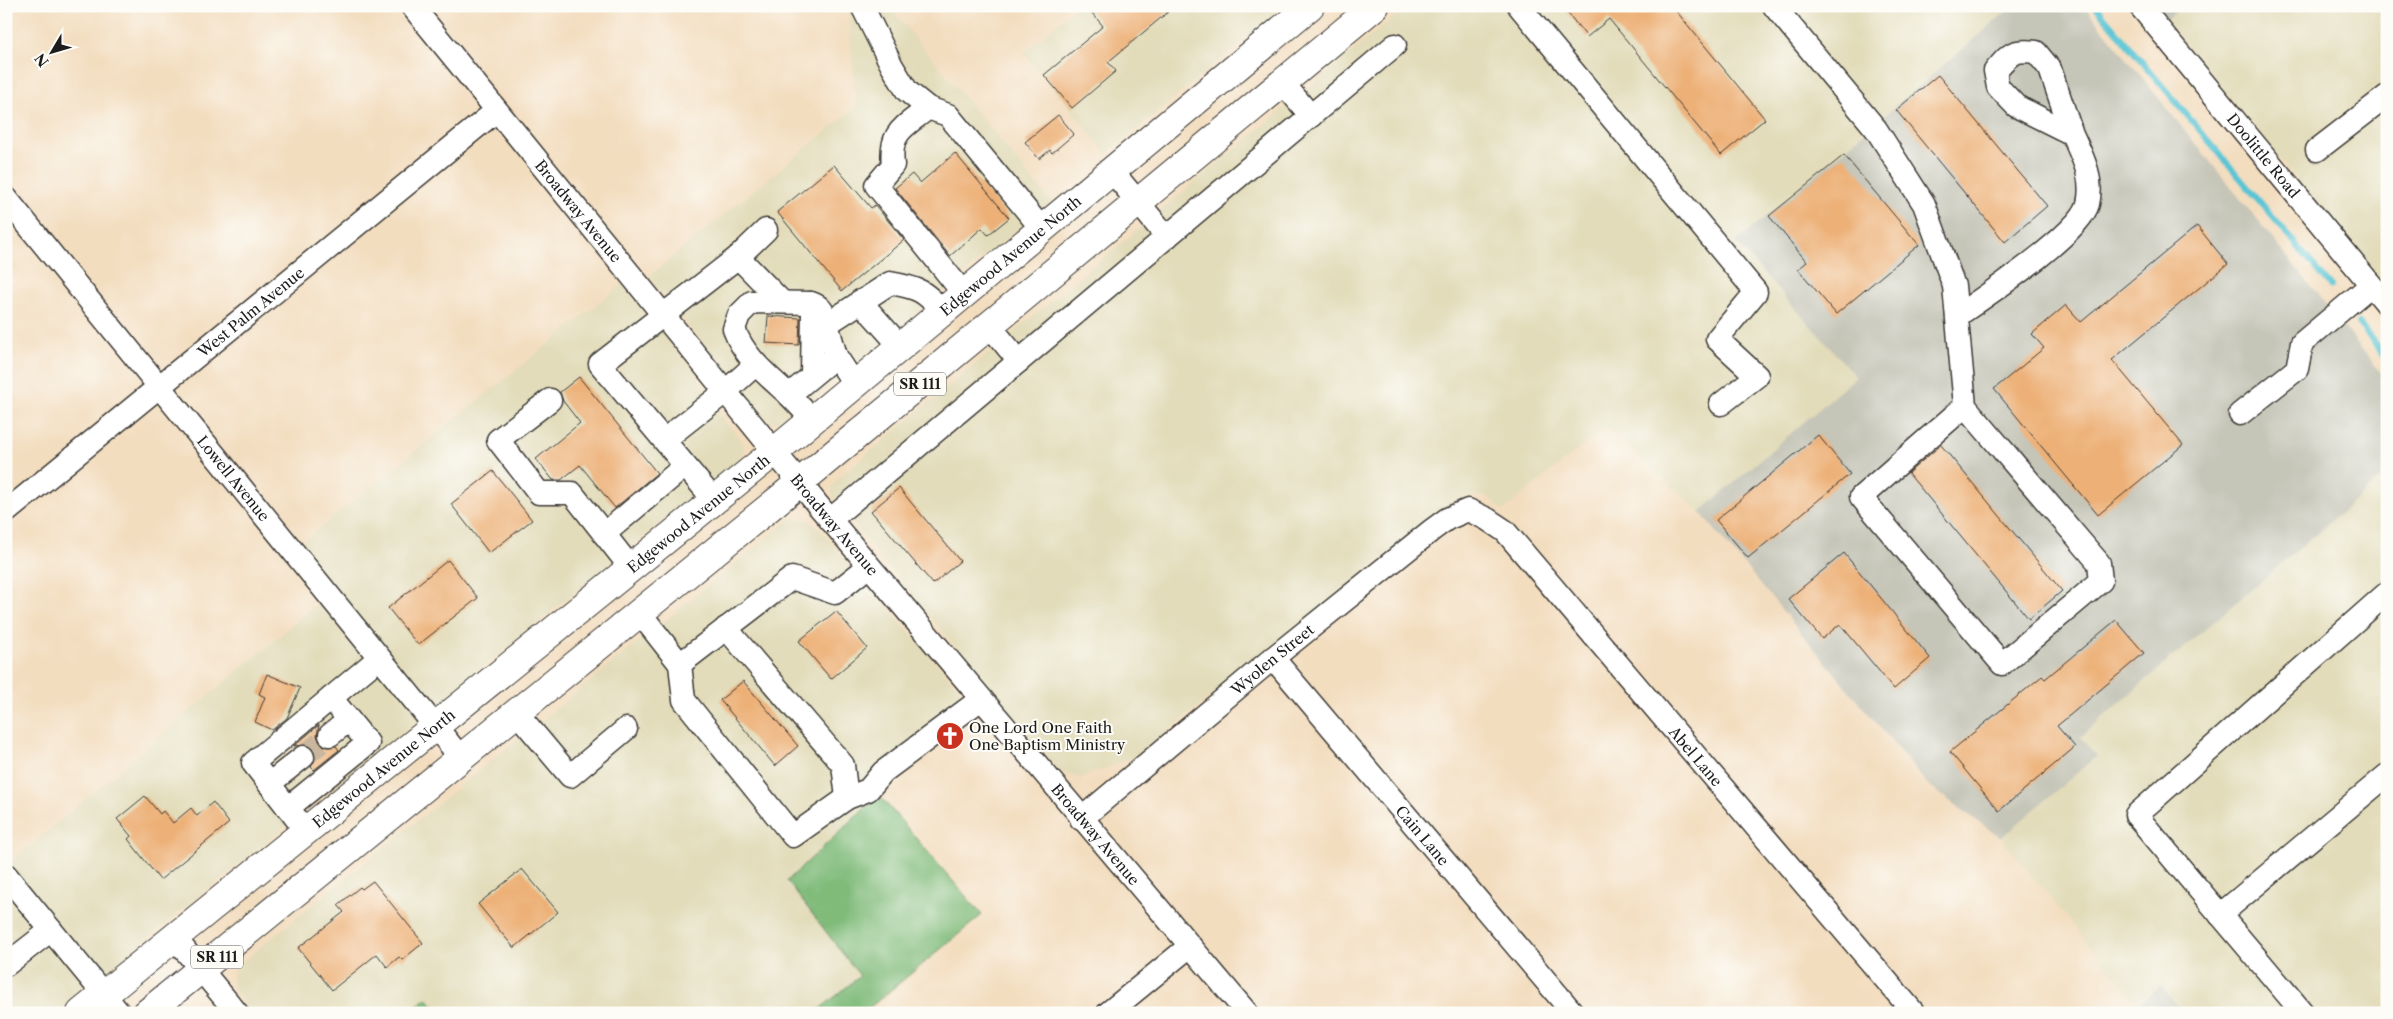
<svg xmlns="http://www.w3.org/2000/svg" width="2393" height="1019" font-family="'Libre Caslon Text',serif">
	<rect width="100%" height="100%" fill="#fdfcf7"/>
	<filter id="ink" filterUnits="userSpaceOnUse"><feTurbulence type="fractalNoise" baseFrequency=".02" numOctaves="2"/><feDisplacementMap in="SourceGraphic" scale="10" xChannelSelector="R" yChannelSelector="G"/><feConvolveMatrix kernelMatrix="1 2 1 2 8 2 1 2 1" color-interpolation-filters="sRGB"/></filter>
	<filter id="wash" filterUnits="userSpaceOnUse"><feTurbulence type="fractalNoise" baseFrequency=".0096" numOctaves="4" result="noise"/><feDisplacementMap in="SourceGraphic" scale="20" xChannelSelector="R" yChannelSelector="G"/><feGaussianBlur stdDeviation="1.12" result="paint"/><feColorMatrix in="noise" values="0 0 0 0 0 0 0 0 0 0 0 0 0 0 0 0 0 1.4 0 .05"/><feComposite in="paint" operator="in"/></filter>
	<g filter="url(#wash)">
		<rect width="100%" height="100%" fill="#f3ddbf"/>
		<path fill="#e2dcba" d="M848 6H889L1051 202 787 421 780 423 770 422 762 416 648 277 856 107Z
			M1078 6H1285L1107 154 1024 53Z
			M1407 6H2013L1737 242 1856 377 1700 512 1606 427 1503 511 1488 496H1466L1436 515 1137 756 1080 778 1059 772 833 500 832 487 837 479Z
			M2183 6H2387V289L2165 21Z
			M624 283 697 375 724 420 743 442 744 452 738 461 55 1013H6V859L10 863 335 589 299 545Z
			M2387 473V1013H2183L2161 986 2138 1004 2001 838 2097 757 2080 737Z
			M792 518 807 520 818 527 979 712 879 795 787 881 860 976 815 1013H438L427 998 408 1013H252L233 988 232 979 236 967Z
			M204 1003 217 1013H179L190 1004Z"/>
		<path fill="#c5c5b8" d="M2013 6H2084L2387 380V473L2080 737 2097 756 2001 838 1929 786 1700 512 1856 377 1736 242Z
			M2152 6H2183L2165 21Z
			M2161 986 2183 1013H2127Z"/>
		<path fill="#80bb7a" stroke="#4e6c4b" d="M879 795 982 915 863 1013H815L860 976 787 881Z
			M427 998 438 1013H408Z"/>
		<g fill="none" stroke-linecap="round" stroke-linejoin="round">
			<path stroke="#5ac5d4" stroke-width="6" d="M2095 6 2331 286
				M2359 324 2387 358"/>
		</g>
		<g id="blocks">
			<path fill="#edb178" d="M1086 6H1175L1108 62 1116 71 1072 108 1044 75 1103 26Z
				M1562 6H1672L1765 119 1721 155 1609 19 1587 37Z
				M1938 75 2047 206 2005 242 1896 110Z
				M1058 115 1074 134 1052 153 1050 150 1039 159 1025 142Z
				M955 153 1009 218 988 235 982 228 950 256 895 188 912 174 920 183Z
				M1844 155 1919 245 1836 314 1798 269 1807 262 1769 216Z
				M834 165 871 208 875 205 904 240 842 291 777 212Z
				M2197 226 2228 264 2112 360 2183 445 2098 515 1994 389 2044 348 2032 334 2066 305 2081 322Z
				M768 316 800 318 799 345 766 343Z
				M579 377 657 473 615 508 580 465 561 480H553L536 459 580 423 563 401 560 392Z
				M1818 435 1850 474 1748 558 1716 520Z
				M1941 445 2062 591 2029 619 1908 473Z
				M493 471 532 520 489 553 451 504Z
				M899 488 960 561 933 584 871 511Z
				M1844 553 1930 658 1894 689 1840 624 1822 639 1788 599Z
				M448 560 478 598 418 645 388 608Z
				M836 611 867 648 831 679 799 641Z
				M2116 620 2144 653 2057 726 2075 747 1999 811 1950 752 2042 676 2045 679Z
				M267 674 300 688 287 718 272 730 255 722 265 697 259 694Z
				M743 681 798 746 775 766 720 700Z
				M319 725 317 736 320 743 326 747 336 746 339 750 314 770 311 767 316 756 313 748 307 745 294 746Z
				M145 796 160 814 163 811 173 823 191 808 197 816 213 802 229 823 160 880 128 839 131 836 117 819Z
				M522 869 558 912 514 948 478 904Z
				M373 881 423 943 402 960 399 957 387 967 377 954 332 990 298 948 344 912 338 905 360 887 362 889Z"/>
		</g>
	</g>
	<g filter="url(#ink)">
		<use href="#blocks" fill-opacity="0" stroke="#3c3934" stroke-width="1"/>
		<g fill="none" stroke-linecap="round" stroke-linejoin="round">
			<path stroke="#c8b69e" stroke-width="22" stroke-dasharray="22 11" stroke-linecap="butt" d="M303 757 330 735"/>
			<defs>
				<g id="minor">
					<path id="s1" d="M412 6 817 504 1247 1013"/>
					<path d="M862 6 892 66 907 91 928 108"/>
					<path d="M1519 6 1756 292 1717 339 1757 376 1721 404"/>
					<path d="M1774 6 1876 129 1924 204 1954 286 1965 406 2099 563 2101 581 2002 664 1861 497 1965 406"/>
					<path id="s2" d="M2140 6 2387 304"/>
					<path d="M1283 83 1311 116"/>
					<path d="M2317 150 2387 96"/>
					<path d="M1112 171 1167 237"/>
					<path id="s3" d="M6 198 461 758"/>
					<path d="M738 257 766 230"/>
					<path d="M964 294 876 185 893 165C889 131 904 128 928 108L948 115 1042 229"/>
					<path d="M860 301 901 347"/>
					<path d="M811 303 813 312 812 375"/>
					<path d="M1957 316C1984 297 2080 234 2088 204 2094 178 2083 158 2072 134L2016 106 1998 87 1995 71C2010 54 2012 49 2036 52L2050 69 2072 134"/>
					<path d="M990 326 1019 361"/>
					<path d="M855 385 836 356 827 324 890 283C919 288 923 290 944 312"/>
					<path d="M789 395C767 375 744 357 734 329L739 315 752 302 811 303C822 306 824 313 827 324"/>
					<path d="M550 400 498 440 539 493H572L631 568"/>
					<path d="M2240 414 2297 369 2302 343 2371 285"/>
					<path d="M813 420 789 395 836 356"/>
					<path d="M664 440 725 392 756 364"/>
					<path d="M714 500 600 364 738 257 782 302"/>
					<path id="s4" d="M6 512 496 111"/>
					<path d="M830 520 1395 45"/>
					<path d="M604 534 685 466"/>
					<path d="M640 613 680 664 792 578 835 593 869 566"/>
					<path d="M726 628 843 765 847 798"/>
					<path id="s5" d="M1273 658 1573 1013"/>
					<path d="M680 664 684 700 793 836 847 798 868 790 883 772 981 699"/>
					<path d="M517 713 570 776 626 729"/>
					<path d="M330 735 349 720"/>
					<path d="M269 784 303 757"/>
					<path d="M288 808 368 743 331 698"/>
					<path id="s6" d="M1081 819 1273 658 1432 530 1447 519 1468 510 1487 519 1505 531 1914 1013"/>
					<path d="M306 831 253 763 379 658"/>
					<path d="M6 875 119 1013"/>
					<path d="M2220 915 2387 775"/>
					<path d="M174 937 237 1013"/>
					<path d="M6 965 51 930"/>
					<path d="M1108 1013 1190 946"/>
					<path d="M2303 1013 2136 815 2387 593"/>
				</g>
				<g id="major">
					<path id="s7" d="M81 1013 774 452 1310 6"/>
					<path d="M147 1013 782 497 1375 6"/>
				</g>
			</defs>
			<use href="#minor" stroke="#3c3934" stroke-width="25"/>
			<use href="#major" stroke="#3c3934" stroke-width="30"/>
			<use href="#minor" stroke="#fff" stroke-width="22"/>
			<use href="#major" stroke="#fff" stroke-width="28"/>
		</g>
	</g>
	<defs>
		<symbol id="church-disc" viewBox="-11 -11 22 22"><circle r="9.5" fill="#c8321e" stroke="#fdfcf7"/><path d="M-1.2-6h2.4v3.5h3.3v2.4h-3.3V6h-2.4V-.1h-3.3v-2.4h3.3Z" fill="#fff"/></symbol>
	</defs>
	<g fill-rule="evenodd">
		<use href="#church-disc" x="934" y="720" width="32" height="32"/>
	</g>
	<g text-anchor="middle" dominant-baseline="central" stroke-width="4" stroke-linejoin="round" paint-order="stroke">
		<g fill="#fdfcf7" stroke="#605f5e" stroke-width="1">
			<rect x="894" y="372.5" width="52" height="23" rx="4"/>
			<rect x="191" y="945.5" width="52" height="23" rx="4"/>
		</g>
		<g font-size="14" font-weight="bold" fill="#1c1c1c">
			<text x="920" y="384">SR 111</text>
			<text x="217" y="957">SR 111</text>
		</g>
		<g font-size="15" fill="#1c1c1c" stroke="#fdfcf7">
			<text stroke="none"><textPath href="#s2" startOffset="194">Doolittle Road</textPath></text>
			<text stroke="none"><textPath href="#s1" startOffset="264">Broadway Avenue</textPath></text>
			<text stroke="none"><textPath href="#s7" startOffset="1199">Edgewood Avenue North</textPath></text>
			<text stroke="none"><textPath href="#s4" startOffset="316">West Palm Avenue</textPath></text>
			<text stroke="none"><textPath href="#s3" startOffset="361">Lowell Avenue</textPath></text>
			<text stroke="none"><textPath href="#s7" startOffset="794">Edgewood Avenue North</textPath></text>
			<text stroke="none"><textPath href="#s1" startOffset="669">Broadway Avenue</textPath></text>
			<text stroke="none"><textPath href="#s6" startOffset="249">Wyolen Street</textPath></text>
			<text stroke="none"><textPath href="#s6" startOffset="834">Abel Lane</textPath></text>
			<text stroke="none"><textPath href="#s7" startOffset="389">Edgewood Avenue North</textPath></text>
			<text stroke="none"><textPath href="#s1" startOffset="1074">Broadway Avenue</textPath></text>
			<text stroke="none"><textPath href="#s5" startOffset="232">Cain Lane</textPath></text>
		</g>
		<g font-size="15" fill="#1c1c1c" stroke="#fdfcf7" text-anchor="start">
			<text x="969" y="727">One Lord One Faith<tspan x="969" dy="17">One Baptism Ministry</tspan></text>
		</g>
	</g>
	<rect width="2393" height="1019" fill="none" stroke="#fdfcf7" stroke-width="25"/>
	<g transform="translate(52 52) rotate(232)" stroke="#fdfcf7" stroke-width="4" paint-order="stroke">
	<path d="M0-4L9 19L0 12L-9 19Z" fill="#1c1c1c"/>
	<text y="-8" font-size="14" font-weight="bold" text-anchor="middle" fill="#1c1c1c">N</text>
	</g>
</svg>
